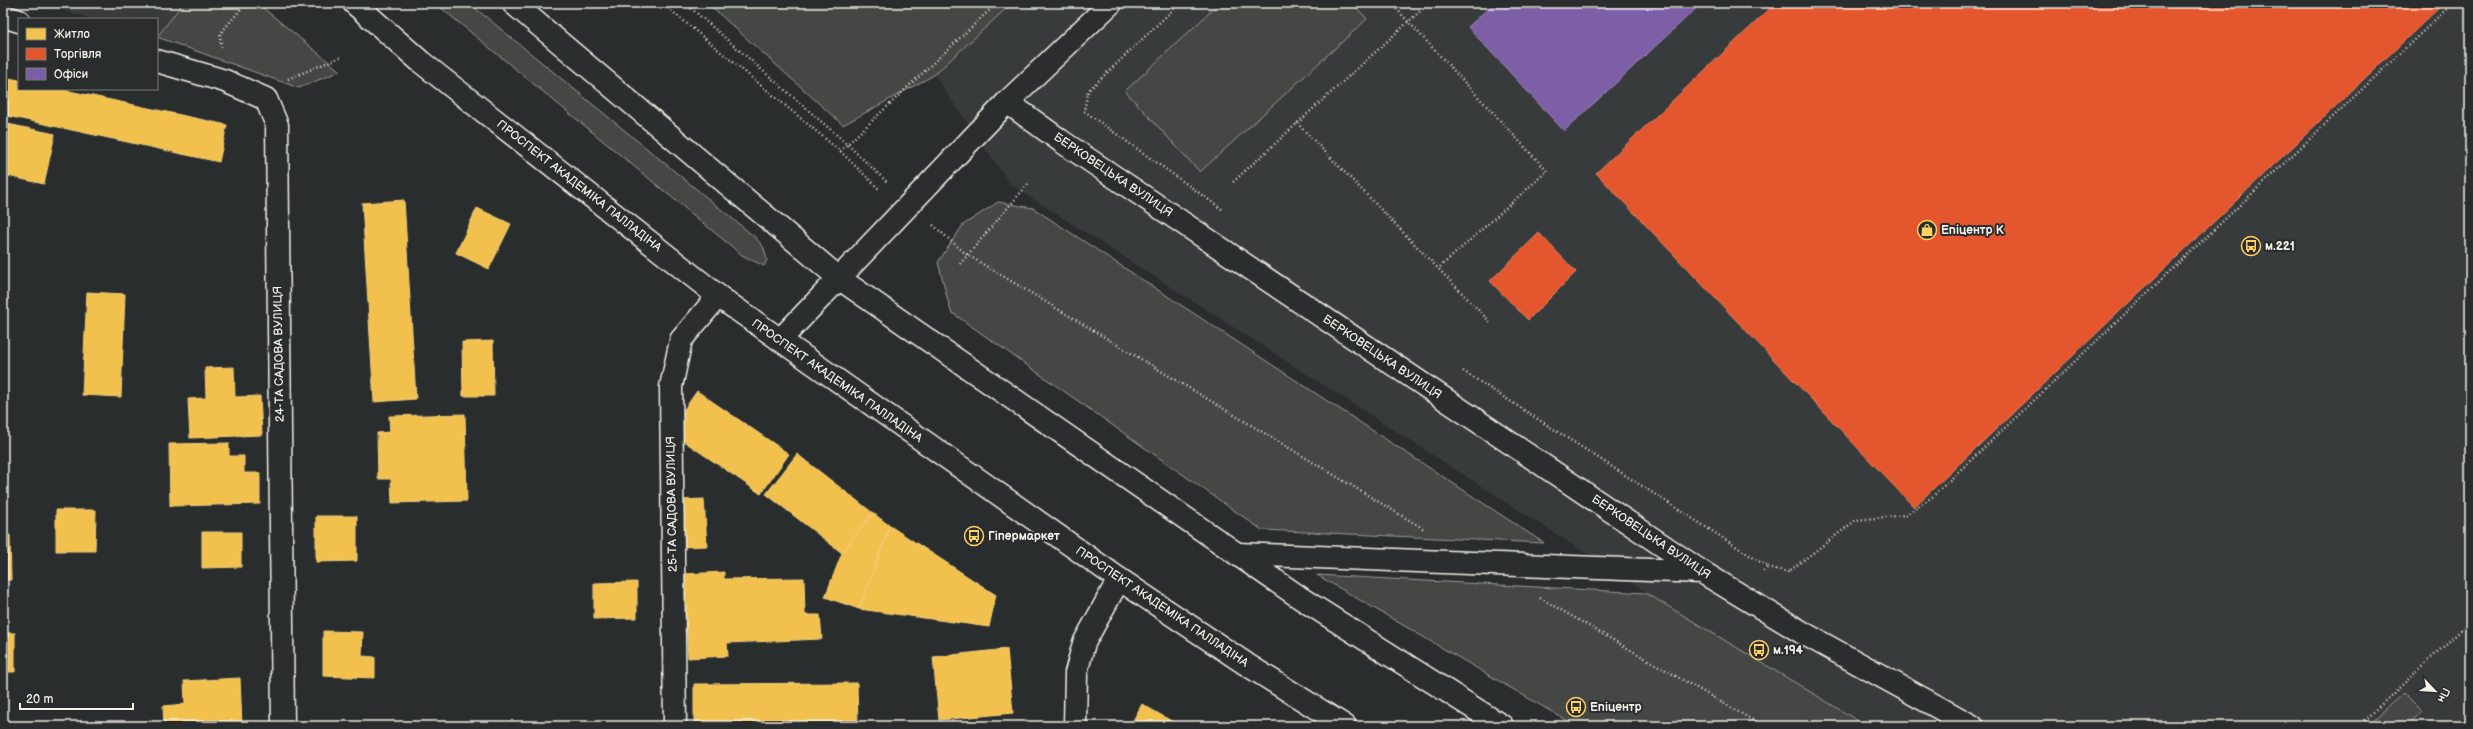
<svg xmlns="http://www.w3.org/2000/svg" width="2473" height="729" font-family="'Balsamiq Sans',sans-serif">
	<rect width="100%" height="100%" fill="#2a2d2e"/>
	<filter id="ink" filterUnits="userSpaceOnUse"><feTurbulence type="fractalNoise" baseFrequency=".025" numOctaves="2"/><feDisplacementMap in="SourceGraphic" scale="8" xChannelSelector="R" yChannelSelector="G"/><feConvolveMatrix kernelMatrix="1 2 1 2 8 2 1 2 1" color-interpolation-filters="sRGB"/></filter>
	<g filter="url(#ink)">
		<path fill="#373a3a" d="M37 3H183L157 36V19H93Z
			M1012 3H2470V726H1873L1771 672 1010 184 934 75Z"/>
		<path fill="#444645" stroke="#9c9c96" d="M183 3H257L340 71 299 88 157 37Z
			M435 3H469L756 238 764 248 767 260 764 266 742 255Z
			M707 3H1012L934 75 843 125Z
			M1220 3H1352L1367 19 1200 172 1125 91Z
			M998 202 1033 208 1544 543 1262 530 951 312 938 262 963 225Z
			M1317 575 1646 593 1867 726H1576Z
			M2403 693 2422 712 2406 726H2367Z"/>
		<path fill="#f2c14e" stroke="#f3cf7c" d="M3 77 19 80V89H60L227 125 219 162 3 115Z
			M3 123 55 134 44 184 3 175Z
			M404 200 416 399 374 402 362 203Z
			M477 208 511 224 489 269 456 253Z
			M87 292 125 294 121 397 82 395Z
			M493 341 494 396H463L462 342Z
			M234 367 235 397 260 396 262 435 190 438 188 399 206 398 205 368Z
			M697 391 789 454 761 494 669 431Z
			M465 414 467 501 392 503 391 479H378L377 433 390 432 389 416Z
			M229 443V456H244V473H260V504L170 506 169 444Z
			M797 454 873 513 842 553 766 494Z
			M704 499 707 546 682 547 679 500Z
			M56 510H96L95 551H56Z
			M873 513 890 526 859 609 825 597 842 553Z
			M316 516H357V561L316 562Z
			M890 526 996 595 989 627 859 609Z
			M202 532H241V567L202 568Z
			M10 535 11 580H3V536Z
			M724 572V579L804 578 805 615H820L822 639 727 643 728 656 688 658 684 574Z
			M637 582V618L594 619V583Z
			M323 631 363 632 362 656 375 657V678L323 676Z
			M3 633H15V672H3Z
			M1007 649 1013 713 939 720 933 657Z
			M240 678 242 726H164L163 706 185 704 184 681Z
			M857 683 858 726H694V684Z
			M1142 704 1180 726H1130Z"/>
		<path fill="#e4572e" stroke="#e98566" d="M1776 3H2444L1914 507 1596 173Z
			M1539 233 1576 272 1528 320 1490 281Z"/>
		<path fill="#7b5ea7" stroke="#9f8aba" d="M1494 3H1702L1564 131 1468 27Z"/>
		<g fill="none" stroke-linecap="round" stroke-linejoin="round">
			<defs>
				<path id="lane" d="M1007 102 1111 3"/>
				<path id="street" d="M3 16 19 21
					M157 61 225 81 266 99 277 125 283 726
					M780 340 1007 102 1061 141 1702 572 1803 633 1972 726
					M1237 554 1702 572
					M675 726 671 387 681 340 718 296
					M1075 726 1076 673 1084 643 1119 579"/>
				<path id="highway" d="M354 3 421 62 718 296 1119 579 1246 664 1345 726
					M513 3 840 279 1302 599 1502 726"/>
			</defs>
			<use href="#lane" stroke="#f4f1e8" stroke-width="25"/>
			<use href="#street" stroke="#f4f1e8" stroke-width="25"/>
			<use href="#highway" stroke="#f4f1e8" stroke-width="25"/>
			<path stroke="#f4f1e8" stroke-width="2.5" stroke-dasharray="1 3" stroke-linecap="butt" d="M662 3 840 151 880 190
				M685 3 846 143 888 183
				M1180 3 1088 91 1084 111 1223 210
				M1391 3 1547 171 1439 268
				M221 47 220 34 246 3
				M288 79 343 56
				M1297 123 1491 323
				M840 151 997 3
				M1233 182 1429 3
				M933 225 966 254 1424 529
				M960 264 1028 184
				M1463 371 1768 567 1762 572
				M1768 567 1788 572 1856 520 1906 515 1932 497 2453 3
				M1540 598 1763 726
				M2358 726 2470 622"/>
			<use href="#lane" stroke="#2a2d2e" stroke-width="22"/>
			<use href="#street" stroke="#2a2d2e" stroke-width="22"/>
			<use href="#highway" stroke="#2a2d2e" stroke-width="22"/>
		</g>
	</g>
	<defs>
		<symbol id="shop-ring" viewBox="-11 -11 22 22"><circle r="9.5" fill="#2a2d2e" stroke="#ffd166" stroke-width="1.5"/><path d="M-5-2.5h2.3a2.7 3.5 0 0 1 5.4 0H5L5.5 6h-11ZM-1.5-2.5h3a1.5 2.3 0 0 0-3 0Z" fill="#ffd166"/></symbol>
		<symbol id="bus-ring" viewBox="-11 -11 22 22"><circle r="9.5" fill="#2a2d2e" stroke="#ffd166" stroke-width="1.5"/><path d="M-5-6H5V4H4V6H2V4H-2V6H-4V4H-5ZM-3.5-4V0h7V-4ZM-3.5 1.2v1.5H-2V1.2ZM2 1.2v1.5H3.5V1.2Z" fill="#ffd166"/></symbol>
	</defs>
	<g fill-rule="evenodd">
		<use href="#shop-ring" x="1916" y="219" width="22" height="22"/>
		<use href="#bus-ring" x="2240" y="235" width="22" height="22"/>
		<use href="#bus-ring" x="963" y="525" width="22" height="22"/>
		<use href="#bus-ring" x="1748" y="639" width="22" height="22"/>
		<use href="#bus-ring" x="1565" y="696" width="22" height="22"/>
	</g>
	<g text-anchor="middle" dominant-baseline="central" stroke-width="4" stroke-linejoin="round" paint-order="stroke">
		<g font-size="12" fill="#f4f1e8" stroke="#2a2d2e">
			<text transform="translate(1113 175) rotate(34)">БЕРКОВЕЦЬКА ВУЛИЦЯ</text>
			<text transform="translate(579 186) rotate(38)">ПРОСПЕКТ АКАДЕМІКА ПАЛЛАДІНА</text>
			<text transform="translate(279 354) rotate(-91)">24-ТА САДОВА ВУЛИЦЯ</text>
			<text transform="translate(1382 357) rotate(34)">БЕРКОВЕЦЬКА ВУЛИЦЯ</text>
			<text transform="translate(837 381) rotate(35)">ПРОСПЕКТ АКАДЕМІКА ПАЛЛАДІНА</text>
			<text transform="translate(672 504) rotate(-91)">25-ТА САДОВА ВУЛИЦЯ</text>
			<text transform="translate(1651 537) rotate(34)">БЕРКОВЕЦЬКА ВУЛИЦЯ</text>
			<text transform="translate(1162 607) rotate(34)">ПРОСПЕКТ АКАДЕМІКА ПАЛЛАДІНА</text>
		</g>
		<g font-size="12" font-weight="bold" fill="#f4f1e8" stroke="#2a2d2e" text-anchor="start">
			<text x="1941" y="230">Епіцентр К</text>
			<text x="2265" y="246">м.221</text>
			<text x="988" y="536">Гіпермаркет</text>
			<text x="1773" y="650">м.194</text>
			<text x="1590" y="707">Епіцентр</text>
		</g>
	</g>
	<rect width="2473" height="729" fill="none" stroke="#2a2d2e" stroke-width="16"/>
	<rect x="8" y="8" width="2457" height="713" fill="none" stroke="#f4f1e8" stroke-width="1.5" filter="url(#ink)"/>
	<rect x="18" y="18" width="140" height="72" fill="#2a2d2e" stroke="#7b7b78"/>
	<rect x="26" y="28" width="20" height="12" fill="#f2c14e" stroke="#7b7b78"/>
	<text x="54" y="38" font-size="12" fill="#f4f1e8">Житло</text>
	<rect x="26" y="48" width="20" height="12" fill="#e4572e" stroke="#7b7b78"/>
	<text x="54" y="58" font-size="12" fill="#f4f1e8">Торгівля</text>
	<rect x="26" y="68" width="20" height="12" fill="#7b5ea7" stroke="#7b7b78"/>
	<text x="54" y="78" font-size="12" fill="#f4f1e8">Офіси</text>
	<g transform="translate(2435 691) rotate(115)" stroke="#2a2d2e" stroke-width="3" paint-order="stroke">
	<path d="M0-3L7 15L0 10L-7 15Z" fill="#f4f1e8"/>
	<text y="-6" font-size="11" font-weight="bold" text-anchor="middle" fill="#f4f1e8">Пн</text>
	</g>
	<path d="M20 703v6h113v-6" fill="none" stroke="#f4f1e8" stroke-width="2"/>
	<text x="26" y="703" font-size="12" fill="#f4f1e8" stroke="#2a2d2e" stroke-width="3" paint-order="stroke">20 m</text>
</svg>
